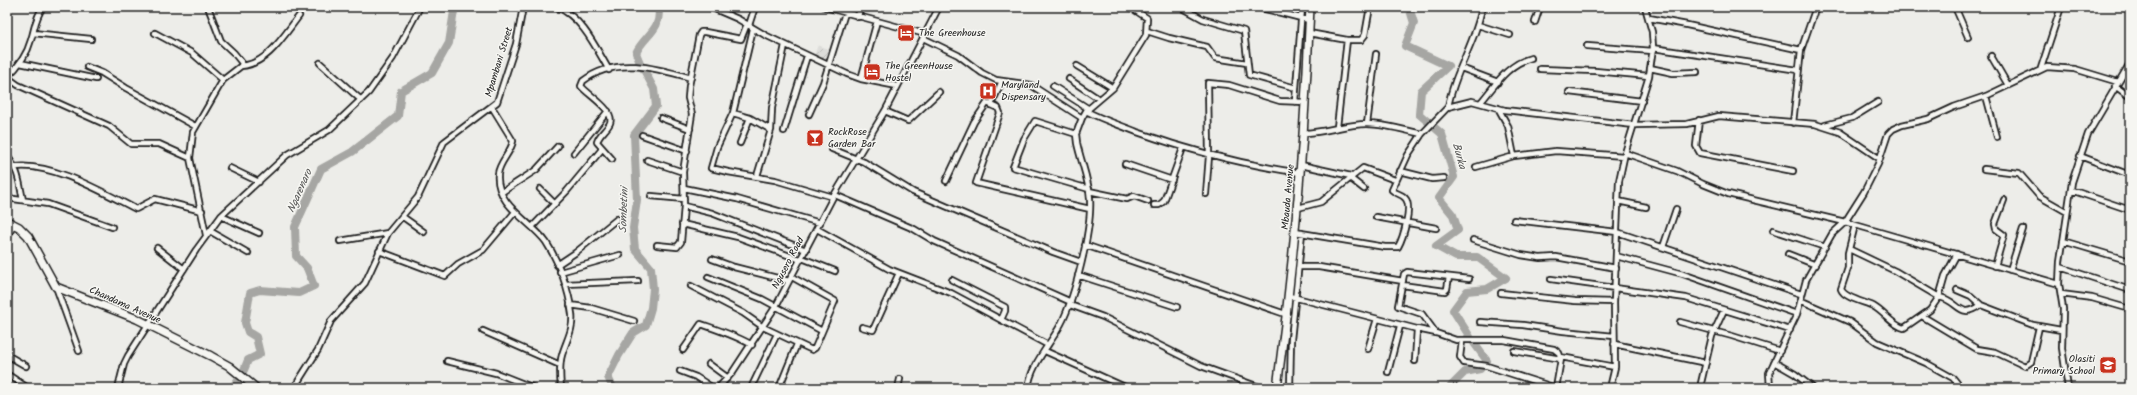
<svg xmlns="http://www.w3.org/2000/svg" width="2137" height="395" font-family="Kalam,sans-serif">
	<defs>
		<pattern id="industrial-furrows" width="10" height="10" patternUnits="userSpaceOnUse"><rect width="10" height="10" fill="#ddddda"/><path d="M-1 1l2-2M0 10L10 0M9 11l2-2" fill="none" stroke="#bdbdba"/></pattern>
	</defs>
	<rect width="100%" height="100%" fill="#edede9"/>
	<filter id="ink" filterUnits="userSpaceOnUse"><feTurbulence type="fractalNoise" baseFrequency=".025" numOctaves="2"/><feDisplacementMap in="SourceGraphic" scale="8" xChannelSelector="R" yChannelSelector="G"/><feConvolveMatrix kernelMatrix="1 2 1 2 8 2 1 2 1" color-interpolation-filters="sRGB"/></filter>
	<g filter="url(#ink)">
		<path fill="url(#industrial-furrows)" d="M818 45 831 50 827 63 814 56Z"/>
		<g fill="none" stroke-linecap="round" stroke-linejoin="round">
			<path stroke="#a6a6a3" stroke-width="8" d="M1409 7 1414 23 1405 46 1448 66 1421 91 1419 114 1442 134 1454 177 1439 198 1453 215 1458 230 1436 246 1456 257H1477L1506 278 1487 289 1467 291 1453 310 1470 337
				M640 63 636 53C644 35 663 30 658 7
				M1474 343 1487 361 1485 363
				M244 370 248 360 260 354 256 337 248 332 245 323 250 293 260 290 299 293 314 286 307 268 296 256 295 227 321 169 352 152 398 116 401 91 432 73 449 43 454 11 449 7
				M232 388 237 381
				M613 388 608 377 619 355 633 333 646 325 651 308 653 289 651 268 635 249 633 228 637 200 634 135 656 106 654 89 644 70
				M1452 388 1451 386 1465 372 1480 369"/>
			<defs>
				<path id="street" d="M557 7C582 17 596 48 609 70
					M710 7 738 19 765 35 847 74 861 79 897 86
					M825 7 925 34
					M1181 7 1203 19 1244 31 1249 75 1296 88
					M1257 7 1309 20
					M1955 7 1968 37
					M858 17 860 7
					M1649 18 1687 25 1801 50
					M1535 22 1540 7
					M749 25 755 7
					M1478 25 1510 35
					M753 29 733 113 717 147 711 168 728 172 775 180 833 197
					M1147 31 1169 38 1207 47 1215 58 1247 63
					M33 33 91 39
					M155 33 192 53 223 80
					M1309 33 1347 40H1361L1365 35 1370 7
					M923 38 958 55 982 73 996 80 1031 85 1082 118
					M1587 46 1653 51
					M1653 48 1798 70
					M1991 56 2008 85
					M20 63 96 79
					M320 63 361 100
					M241 66C268 64 284 35 299 16
					M1077 66 1113 88
					M87 67 102 73 126 88 195 126
					M1461 68 1498 82
					M1650 68 1673 73 1697 72
					M2041 68 2061 7
					M1540 69 1595 71 1649 76
					M7 77 18 85 109 126 131 144H159L190 158
					M7 77C19 66 27 55 31 40 35 28 35 18 43 7
					M861 79 877 21
					M1069 79 1099 99
					M1053 86 1089 109
					M2115 86 2130 97
					M1569 92 1642 101
					M1986 96 1997 137
					M1295 102 1302 7
					M1481 102C1496 84 1508 64 1531 58
					M991 105 1002 81
					M492 107 513 141C511 153 499 162 498 174 495 205 531 221 546 242 559 262 569 290 572 314 574 329 566 341 562 355 559 365 560 377 561 388
					M1448 107C1454 72 1476 42 1482 7
					M1498 108 1508 126 1514 156
					M885 111 908 121 939 92
					M1086 111C1103 120 1120 125 1137 132 1191 151 1244 165 1301 173
					M733 113 750 118 771 130
					M809 114 823 83 845 13
					M661 118 690 129
					M1699 120 1696 146 1700 153 1793 171
					M1793 123 1801 50 1816 7
					M1367 124 1376 54
					M1825 125 1852 118 1878 102
					M1337 127 1347 40
					M784 131 807 56
					M1303 133C1325 133 1345 124 1367 124 1385 124 1404 130 1422 134
					M1076 134 1035 121 1024 139 1013 167 1089 189
					M642 135 687 151
					M740 143 750 118
					M832 149 864 162 913 192 1053 252 1081 262
					M574 153 608 111
					M1625 153 1677 171 1703 184 1728 194 1845 222 2059 284
					M7 156C19 171 19 182 23 200
					M2080 156 2130 175
					M612 159 597 142C599 134 607 130 610 123 615 110 588 95 581 86L583 81C615 56 656 68 691 78
					M647 160 683 172
					M1125 164 1172 180
					M1301 165 1351 176
					M15 167C52 162 104 193 136 209L155 199 202 211
					M1476 167 1514 156 1556 151 1624 156
					M230 168 259 182
					M1984 169 2019 173 2039 196 2067 212
					M1400 171 1432 179 1444 178
					M757 176 771 130 772 108 785 45
					M1350 178 1364 189
					M946 181 974 122 987 103 998 108 1000 113 976 183 1090 209
					M684 188 737 199 820 223
					M540 189 555 204
					M2071 190 2130 210
					M1089 191 1127 199 1134 196 1148 201
					M502 192 536 170 558 146
					M1206 194 1209 156 1208 83 1229 85 1280 101 1305 102
					M835 195 914 229 934 241 1071 302
					M651 196 684 199
					M7 198 48 204 112 227
					M1618 201 1646 207
					M1154 205H1159L1164 201 1183 148
					M684 206 712 213 806 250
					M1298 208 1321 202 1363 168 1395 180
					M221 216 259 233
					M403 217 424 232
					M1376 217 1436 228
					M1514 220 1617 232 1801 294
					M682 224 738 237 801 260
					M1855 225 1848 253V268L1841 289C1844 298 1865 302 1873 306 1884 312 1893 326 1904 328L1930 310 1939 297C1959 300 1959 321 1981 305
					M532 227 567 191 602 149
					M817 229 889 269 951 293 1048 345
					M1773 230 1825 247
					M210 231 248 253
					M1295 232 1385 247H1398C1403 238 1413 206 1405 198 1402 194 1396 194 1392 190L1408 155 1422 134 1448 107 1472 101 1505 110 1634 125 1687 124 1719 116 1815 124 1840 132 1880 159
					M206 235 190 158 193 132 223 80 241 66 242 63 234 53 221 41 208 7
					M7 238 14 224
					M1473 240 1521 255 1540 258 1556 257 1616 268
					M340 241 388 233
					M2063 241 2130 261
					M657 245 677 247 681 242 684 206 683 172 692 114 688 98 689 86 699 35 701 32H705L741 39 747 24
					M1085 245 1288 315
					M1663 247 1676 209
					M157 248 184 269
					M1849 249 1895 271 1939 297 1945 276 1957 254
					M379 251 445 276 458 264 483 250 515 212
					M1788 254 1816 265
					M1616 256 1683 274 1797 314 1769 373 1770 388
					M802 258 835 271
					M712 259 734 267 789 281
					M557 265 575 253 617 219
					M1995 266 2004 235 1996 229 1995 224 2004 200
					M1300 267H1319L1403 281
					M2060 267 2130 290
					M2010 270 2023 229
					M560 272 620 255
					M1078 275 1177 307
					M708 277 762 299 822 331
					M1551 279 1686 298 1790 330
					M952 280 1005 307V311L1001 320
					M565 284 638 281
					M1402 285 1445 291 1447 289 1449 277
					M691 286 743 313 763 327 812 350 815 348 835 301 792 277
					M56 287 79 351
					M1957 290 1971 296 1981 305 2033 325 2061 330
					M1501 293 1575 301 1614 302
					M2061 294 2092 298 2130 309
					M1289 296 1417 329
					M1802 301 1850 322 1877 342 1926 363 1953 378 1957 383
					M570 305 591 308 634 321
					M1070 305 1103 317 1201 366 1262 388
					M1797 314 1806 280 1832 234 1845 222 1864 192 1878 164 1888 134 1893 129 1902 125 1928 119 1954 107 1986 96 2047 67 2075 69 2118 82
					M1922 316 1977 349 1995 352 2025 366 2031 362 2039 327
					M1480 322 1523 325 1563 331 1614 336
					M1680 322 1732 336 1780 351
					M862 327 873 330 899 273
					M483 331 560 365
					M1436 333 1422 314 1398 306 1404 274 1407 272 1469 279
					M1462 341 1460 357 1464 363 1487 366 1556 388
					M1614 344 1706 363
					M1368 349 1377 319
					M683 350 701 324C718 330 737 336 752 345
					M1045 351 1127 388
					M1514 351 1561 359
					M7 355 26 366
					M1561 357 1615 367
					M447 361 496 373 534 388
					M1415 361 1417 329 1436 333 1456 340H1504L1554 349 1559 353 1561 359 1556 388
					M1774 362 1795 374 1813 388
					M709 364 728 378
					M680 371 696 377 713 388
					M1388 372 1400 326
					M7 374 28 388
					M1701 383 1712 336 1724 310
					M118 388 124 364 128 356 196 250 221 216 287 155 329 130 369 92 393 58 420 7
					M294 388 318 350 331 321 365 283 388 233 418 197 444 142 497 102 516 44 523 7
					M718 388 732 373 776 306 833 197 885 111 939 7
					M751 388 777 334
					M779 388 797 344
					M898 388 900 379
					M1028 388C1031 364 1050 345 1061 324 1075 297 1092 229 1090 199 1089 180 1081 162 1077 143L1076 134 1082 118 1086 111 1113 88 1146 35 1147 18 1130 7
					M1290 388 1291 340 1302 233
					M1610 388 1615 367 1614 302 1619 181 1625 153 1649 76 1653 48 1652 32 1645 7
					M2068 388 2062 348 2063 309 2059 284 2060 262 2072 182 2088 134 2130 63"/>
				<path id="secondary" d="M7 221 19 227 28 236 56 287 137 319 211 356 229 366 256 388
					M1277 388C1294 262 1305 135 1310 7"/>
			</defs>
			<use href="#street" stroke="#1c1c1c" stroke-width="8"/>
			<use href="#secondary" stroke="#1c1c1c" stroke-width="10"/>
			<use href="#street" stroke="#f6f6f2" stroke-width="4.5"/>
			<use href="#secondary" stroke="#f6f6f2" stroke-width="7"/>
		</g>
	</g>
	<defs>
		<symbol id="hotel-square" viewBox="-11 -11 22 22"><rect x="-9" y="-9" width="18" height="18" rx="4" fill="#c8321e" stroke="#f6f6f2"/><path d="M-6-4.5h1.5V1H6V5H4.5V3h-9V5H-6ZM-4 0a1.8 1.8 0 1 1 3.6 0ZM.5 0V-2.5h3Q6-2.5 6 0Z" fill="#fff"/></symbol>
		<symbol id="hospital-square" viewBox="-11 -11 22 22"><rect x="-9" y="-9" width="18" height="18" rx="4" fill="#c8321e" stroke="#f6f6f2"/><path d="M-5-5h3v3.5h4V-5h3V5h-3V1.5h-4V5h-3Z" fill="#fff"/></symbol>
		<symbol id="bar-square" viewBox="-11 -11 22 22"><rect x="-9" y="-9" width="18" height="18" rx="4" fill="#c8321e" stroke="#f6f6f2"/><path d="M-6-5H6L.8 .8V4.5H3.5V6h-7V4.5H-.8V.8Z" fill="#fff"/></symbol>
		<symbol id="school-square" viewBox="-11 -11 22 22"><rect x="-9" y="-9" width="18" height="18" rx="4" fill="#c8321e" stroke="#f6f6f2"/><path d="M0-5L7-2L0 1L-7-2ZM-4 1L0 2.5L4 1V4Q0 6-4 4Z" fill="#fff"/></symbol>
	</defs>
	<g fill-rule="evenodd">
		<use href="#hotel-square" x="896" y="23" width="20" height="20"/>
		<use href="#hotel-square" x="862" y="62" width="20" height="20"/>
		<use href="#hospital-square" x="978" y="81" width="20" height="20"/>
		<use href="#bar-square" x="805" y="128" width="20" height="20"/>
		<use href="#school-square" x="2098" y="355" width="20" height="20"/>
	</g>
	<g text-anchor="middle" dominant-baseline="central" stroke-width="3" stroke-linejoin="round" paint-order="stroke">
		<g font-size="10" fill="#1c1c1c" stroke="#f6f6f2" text-anchor="start">
			<text x="919" y="33">The Greenhouse</text>
			<text x="885" y="66">The GreenHouse<tspan x="885" dy="12">Hostel</tspan></text>
			<text x="1001" y="85">Maryland<tspan x="1001" dy="12">Dispensary</tspan></text>
			<text x="828" y="132">RockRose<tspan x="828" dy="12">Garden Bar</tspan></text>
			<text x="2095" y="359" text-anchor="end">Olasiti<tspan x="2095" dy="12">Primary School</tspan></text>
		</g>
		<g font-size="10" fill="#1c1c1c" stroke="#f6f6f2">
			<text transform="translate(499 62) rotate(-73)">Mpambani Street</text>
			<text transform="translate(1288 197) rotate(-85)">Mbauda Avenue</text>
			<text transform="translate(788 263) rotate(-62)">Ngusero Road</text>
			<text transform="translate(125 305) rotate(24)">Chandama Avenue</text>
		</g>
		<g font-size="11" font-style="italic" fill="#535352" stroke="#f6f6f2">
			<text transform="translate(1459 156) rotate(75)">Burka</text>
			<text transform="translate(300 191) rotate(-66)">Ngarenaro</text>
			<text transform="translate(624 210) rotate(-88)">Sombetini</text>
		</g>
	</g>
	<rect width="2137" height="395" fill="none" stroke="#f6f6f2" stroke-width="24"/>
	<rect x="12" y="12" width="2113" height="371" fill="none" stroke="#1c1c1c" stroke-width="1.5" filter="url(#ink)"/>
</svg>
